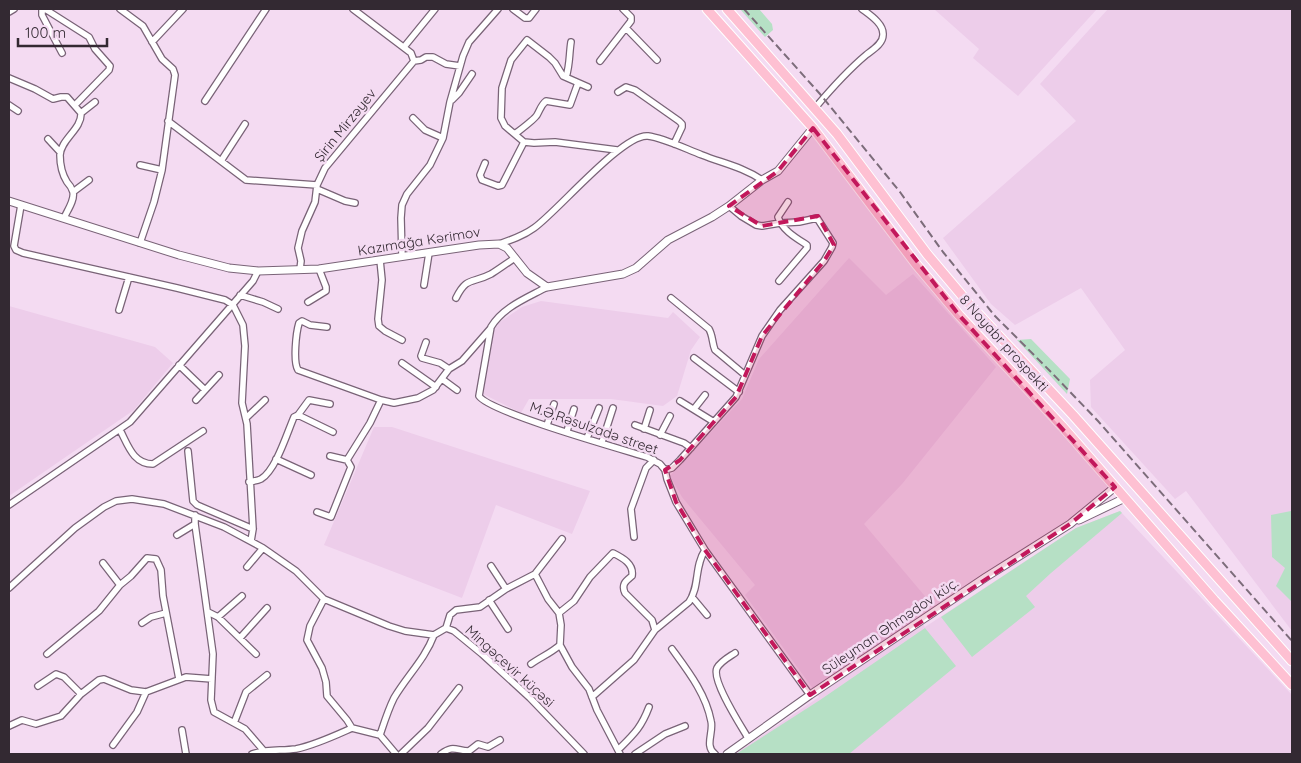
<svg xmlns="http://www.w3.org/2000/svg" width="1301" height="763" font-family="Quicksand,sans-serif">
	<rect width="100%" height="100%" fill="#f4dbf2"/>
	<path fill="#edcdea" d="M934 9H1097L1018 96 973 58 979 49Z
		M1108 9H1292V631L1186 491 1175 499 1091 407 1090 380 1125 350 1081 288 1015 325 991 304 943 238 1076 121 1040 84Z
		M849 258 886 295 913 274 996 367 902 484 864 524 929 601 914 613 925 627 1076 528 1120 511 1292 695V754H735L819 697 745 595 755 585 682 497 670 476 742 399 759 359Z
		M541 301 668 318 673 312 700 337 691 350 677 396 663 406 611 399H529L521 413 481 393 494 326 522 307Z
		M9 306 155 347 173 363 134 410 9 496Z
		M374 427H392L590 491 572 534 496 505 462 598 324 545Z"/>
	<path fill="#b6e0c5" d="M740 9H759L772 24 773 30 765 37Z
		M1031 339 1070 379 1067 394 1017 340Z
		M1120 511 1122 513 1051 573 1026 596 1035 607 972 657 941 617 1076 528Z
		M1291 511 1292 512V602L1276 586 1285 568 1272 557 1271 515Z
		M925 628 956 666 849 754H736L820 700Z"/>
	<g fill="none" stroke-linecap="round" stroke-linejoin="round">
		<defs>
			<path id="minor" d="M42 9V15L62 53
				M45 9 89 37 95 49 110 66 109 70 75 105
				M120 9 143 26 162 59 173 69 175 75 162 170 154 202 140 243
				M353 9 411 53 414 61
				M513 9 525 18H529L536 9
				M9 12 14 9
				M626 28 657 60
				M152 42 183 9
				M404 47 435 9
				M414 61 421 60 426 57H433L446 64 460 66
				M600 61 631 21V17L623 9
				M566 77C570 65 569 55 571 42
				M9 78 35 89 53 99 61 97H67L81 113C82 129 61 139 60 155 60 164 62 174 67 182 69 184 72 189 73 192 75 200 67 211 64 218
				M588 87 563 76 555 63 549 57 527 40 511 60 502 88 501 118 505 126 524 142 534 143 555 142 617 150
				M618 92 626 87 635 90 679 121 682 124V127L674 144
				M452 100 459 93 472 74
				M205 101 266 9
				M9 105 18 111
				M815 108C831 89 847 71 866 55 872 50 883 44 883 35 884 24 870 15 862 9
				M81 113 95 102
				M413 118 425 130 443 138
				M168 121 246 180 317 185
				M515 134C520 130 535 119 537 115 540 110 541 105 546 101L570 105 578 83
				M48 139 60 152
				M221 161 245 124
				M485 163 480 175 482 180 498 186 502 185 524 142
				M140 165 162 170
				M317 189 345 201 355 203
				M73 192 89 180
				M21 205 14 246 16 250 23 253 177 288 225 300 233 305 243 325 245 346 242 403 247 424 253 529 251 541
				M499 244C511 240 523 236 534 228 557 212 623 133 648 136 664 138 686 149 702 155 722 163 743 167 762 180
				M402 256 401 218 402 205 407 194 430 165 443 138 450 102 463 56 469 42 498 9
				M380 260 382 280 378 319 379 326 385 331 402 340
				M300 269 301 261 298 248 302 231 315 202 317 185 325 168 414 61
				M779 281 807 248V245C796 238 782 230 778 217L788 202
				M424 285 429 253
				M547 287C527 298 503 307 491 327L479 396C489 412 621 449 647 457L660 464 665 470 667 479 676 502 705 550 810 695
				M240 295 263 302 278 309
				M456 298C467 276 472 284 491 274 499 269 507 263 515 258
				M671 298 709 329C713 336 712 343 715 350L745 375
				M308 302 326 291V287L319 269
				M119 310 129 277
				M327 327 310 325 302 321 299 323C296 333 293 362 298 370L381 400 394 403 418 398 433 390 449 369 462 361 490 329
				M426 342 421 356 422 358 440 363 449 369
				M694 358 739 392
				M402 363 436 387
				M179 365 204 389
				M442 379 457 390
				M196 400 219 375
				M680 401 714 422
				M694 409 705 395
				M298 415 333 432
				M246 418 265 400
				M547 425 554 404
				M635 425 684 443 691 448
				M644 429 650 410
				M120 430C128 445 133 464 153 464L203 431
				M567 431 574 409
				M660 435 670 416
				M587 438 599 408
				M602 442 613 408
				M188 451 193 501 197 505 253 529
				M330 456 347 460
				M276 459 311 475
				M665 470 672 468 680 460 736 397 762 336 780 310 824 261 832 247 833 243 817 218 799 222 780 223 762 226 756 225 741 216 729 206
				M249 482C253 481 257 481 261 479 276 470 287 433 294 417L298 415 309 400 330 404
				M9 505 130 422 253 281 258 271
				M317 512 331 517 351 467 347 460 370 423 381 400
				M195 515V524L213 654 211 700 214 712 245 729 264 751
				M177 535 195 524
				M634 537 631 509 646 468 654 460
				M103 563 120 585
				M491 566 506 589
				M247 567 263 548
				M535 574 548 599 559 613 561 625 560 645 572 667 589 689 597 710 620 754
				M9 588 75 528 104 507 116 501 132 499 164 504 224 527 263 548 296 571 324 599 389 626 405 631 434 635 446 628 454 631 482 654 530 698 584 754
				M692 597 707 615
				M324 599 310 626 307 640 322 668 326 682 327 696 347 720 352 728 380 735 396 754
				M489 600 508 629
				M208 612 218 617 256 654
				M559 613 574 601 590 577 613 553C623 558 634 564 632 576 626 581 621 584 625 593L652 620 655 630 634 660 592 697
				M218 617 242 596
				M142 623 151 617 166 613
				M446 628 450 615 456 610 480 607 506 589 535 574 562 539
				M655 630 689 602C700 586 694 567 705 550
				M240 638 267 608
				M672 649C688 671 706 694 711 721 714 732 704 746 715 754
				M735 653C729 657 721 661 717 668 711 680 741 726 748 738
				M47 654 99 611 120 585 131 576 147 558 156 559 161 570 163 596 179 679
				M531 664C541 657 551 653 560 645
				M38 686 56 674 64 677 81 694
				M234 723 246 692 267 675
				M9 726 22 720 36 724 61 716 81 694 99 680 104 679 131 690 146 692 186 677 212 679
				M182 730 186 754
				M380 735C384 723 388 710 394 698 407 676 425 659 434 635
				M113 745 137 712 146 692
				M618 750C634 734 641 728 649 707
				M252 754C266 749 281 751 296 749 315 745 334 736 352 728
				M401 754 428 728 459 688
				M441 754C453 745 455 750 469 751L478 744 488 747 500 740
				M635 754 665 734 685 726"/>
			<path id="tertiary" d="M9 201 179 255 229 268 258 271 319 269 479 245 499 244 507 248 527 273 547 287 623 274 636 268 668 240 712 217 729 206 762 180 778 171 813 128
				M1079 520 1125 498
				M727 754 810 695 986 577 1070 524 1115 487"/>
			<path id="trunk" d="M707 9 813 128 916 264 959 315 1062 426 1214 600 1292 685
				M727 9 837 134 927 254 970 305 1073 415 1292 661"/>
		</defs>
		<use href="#minor" stroke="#796377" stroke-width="8"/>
		<use href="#tertiary" stroke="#796377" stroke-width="9"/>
		<use href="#trunk" stroke="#fff" stroke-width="11"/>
		<use href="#minor" stroke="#fff" stroke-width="5.5"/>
		<use href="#tertiary" stroke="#fff" stroke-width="7"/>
		<use href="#trunk" stroke="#fec0d2" stroke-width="9"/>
		<path stroke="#7c6c7a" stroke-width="2" stroke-dasharray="8 4" stroke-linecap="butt" d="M744 9 820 94 900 192 943 252 995 316 1050 371 1098 421 1292 641"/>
	</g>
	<path fill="#c2185b" fill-opacity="0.2" stroke="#c2185b" stroke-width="4" stroke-dasharray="10 6" stroke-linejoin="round" d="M813 128 959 315 1115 487 1070 524 810 695 705 550 676 502 665 470 680 460 736 397 762 336 824 261 834 245 818 216 762 226 729 206 778 171Z"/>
	<g text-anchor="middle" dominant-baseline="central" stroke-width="5" stroke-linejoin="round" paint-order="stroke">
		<g font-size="14" fill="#332932" stroke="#f4dbf2">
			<text transform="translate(345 125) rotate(-51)">Şirin Mirzəyev</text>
			<text transform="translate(419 241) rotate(-9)">Kazımağa Kərimov</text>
			<text transform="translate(1004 343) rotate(48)">8 Noyabr prospekti</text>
			<text transform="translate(594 428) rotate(19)">M.Ə.Rəsulzadə street</text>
			<text transform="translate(890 626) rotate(-34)">Süleyman Əhmədov küç.</text>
			<text transform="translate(510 666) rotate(42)">Mingəçevir küçəsi</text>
		</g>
	</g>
	<rect width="1301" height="763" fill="none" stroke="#332932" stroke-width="20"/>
	<path d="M18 38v8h89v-8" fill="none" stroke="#332932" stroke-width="2.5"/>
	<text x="25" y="38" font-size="15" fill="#332932" stroke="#f4dbf2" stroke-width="4" paint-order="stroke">100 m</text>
</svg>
